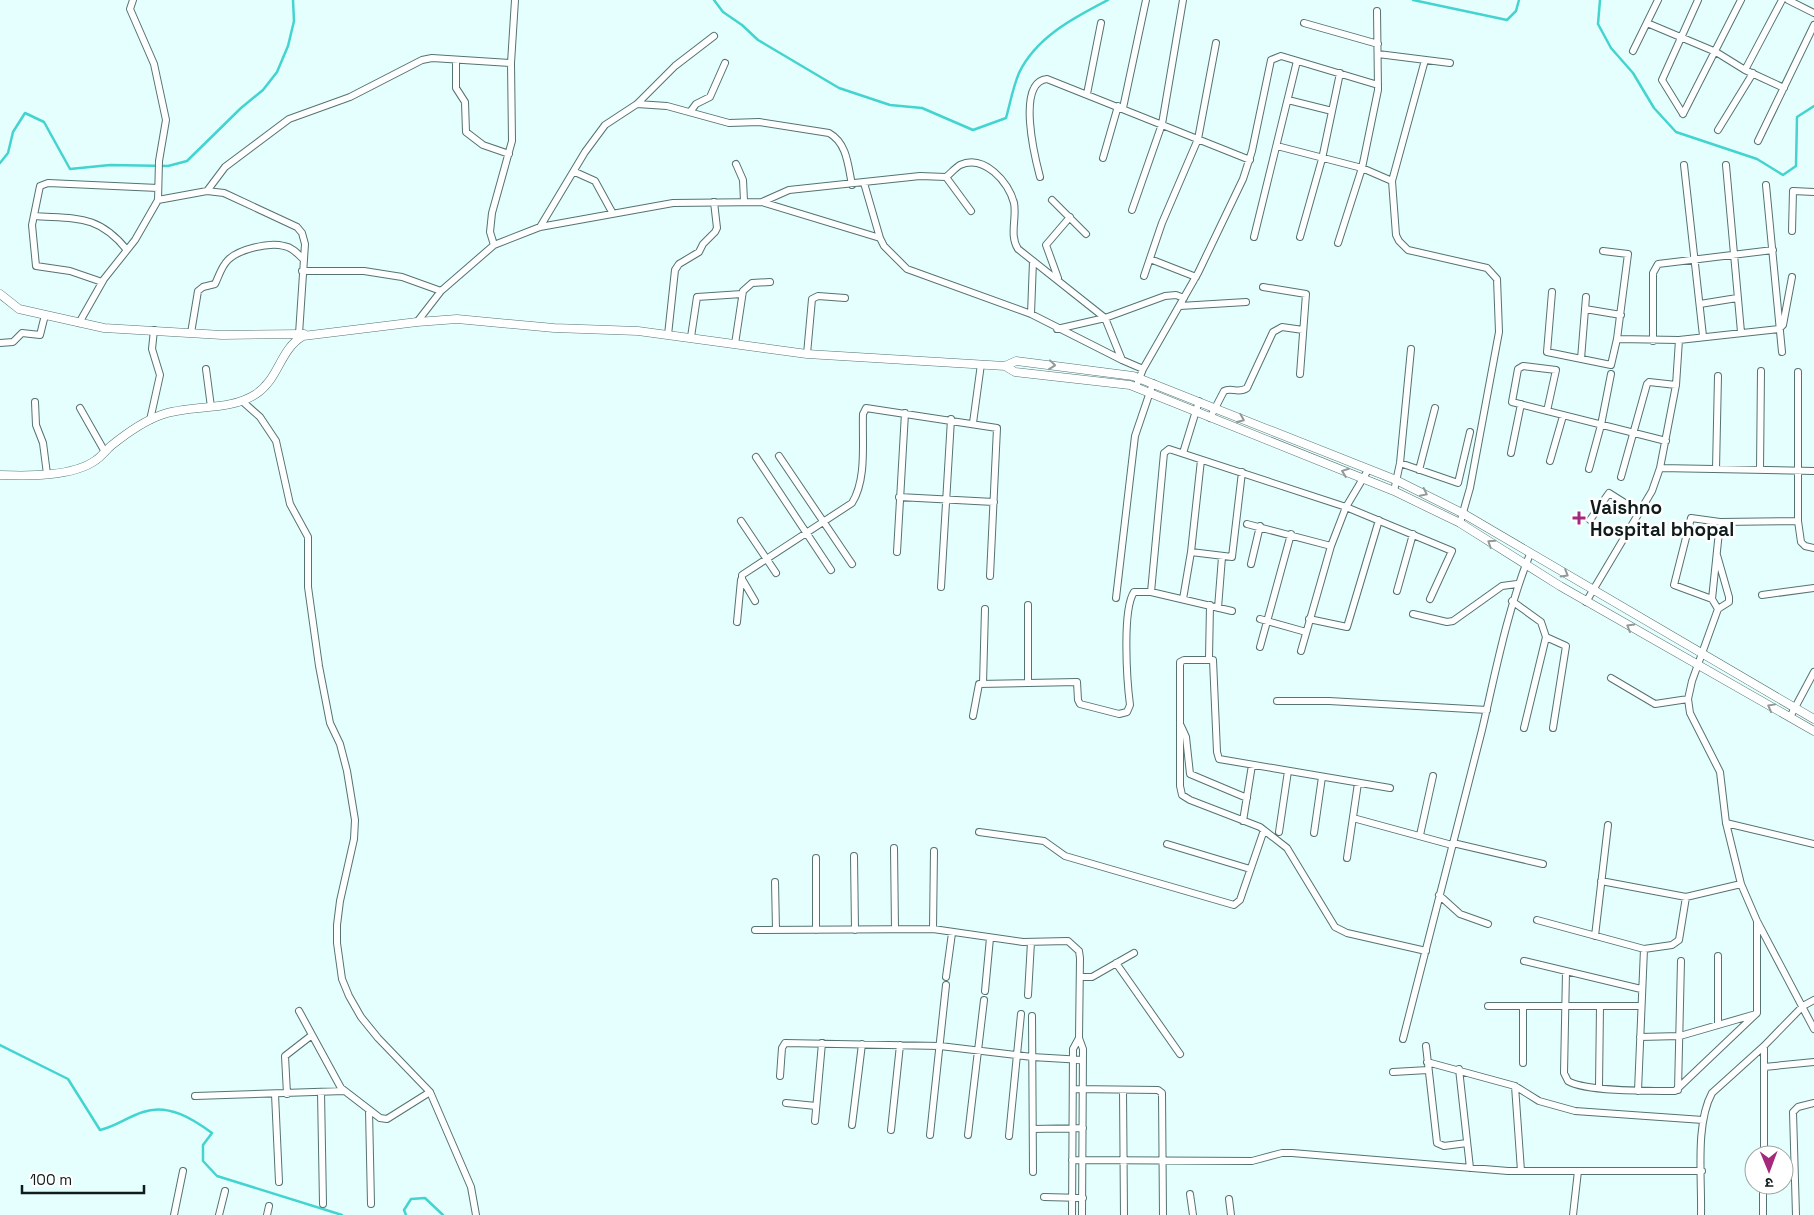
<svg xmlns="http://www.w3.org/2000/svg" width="1814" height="1215" font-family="'Space Grotesk','Noto Sans Devanagari',sans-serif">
	<rect width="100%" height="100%" fill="#e4fffd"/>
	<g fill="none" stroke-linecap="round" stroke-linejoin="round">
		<path stroke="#43d4d0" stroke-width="2.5" d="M714 0 723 12 742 25 758 40 839 88 890 105 922 108 973 130 1006 118C1010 104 1013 87 1019 73 1036 37 1075 17 1108 0
			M1413 0 1507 20 1516 11 1519 0
			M1600 0 1598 24 1611 48 1633 73 1654 108 1676 132 1757 159 1783 175 1796 166 1797 117 1814 106
			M0 163 8 153 13 132 25 113 44 122 70 169 110 165 168 166 187 161 241 108 263 90 277 72 288 46 294 21 293 0
			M0 1045 68 1079 100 1130C117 1126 127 1117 143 1112 168 1103 193 1119 212 1133L203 1145V1161L217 1176 342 1215
			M406 1215 404 1210 411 1199 425 1198 443 1215"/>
		<defs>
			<path id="minor" d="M1788 0 1814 13
				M1304 23 1378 44
				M1647 23 1716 52 1745 70 1784 88
				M1633 51 1658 0
				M1378 54 1450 63
				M456 60V88L465 102 466 132 483 145 509 154
				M1425 60 1392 181 1396 235 1399 241 1408 250 1487 268 1497 279 1499 332 1470 488 1460 523
				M1745 70 1782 0
				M1087 94 1101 23
				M1288 100 1332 111
				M637 104 667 106 729 123 759 122 829 133C847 143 848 165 852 185
				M1123 108 1146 0
				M690 112 696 104 710 97 725 63
				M1683 114 1741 0
				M1683 114 1662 80 1698 0
				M1718 130 1753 73
				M1758 141 1814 25
				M1277 146 1362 168 1392 181
				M1103 158 1118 106
				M736 164 743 180 744 201
				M1684 165 1703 336
				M1726 165 1741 332
				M575 172 595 181 612 212
				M946 177 971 211
				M1040 177C1035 158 1016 82 1047 79L1250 160
				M864 183 880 238
				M1766 185 1782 352
				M207 191 225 167 289 119 350 97 422 60 432 58 511 63
				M158 200 207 191 224 193 297 227 302 233 305 244 299 334
				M1052 200 1086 234
				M762 202 789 190 920 176 946 177C950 174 955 168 960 165 984 154 1009 182 1014 203 1017 218 1009 235 1018 249L1105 318 1122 360
				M1132 210 1162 124 1183 0
				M34 216C76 219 98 214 127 250
				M540 227 585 152 605 125 637 104 675 66 714 36
				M1792 231 1793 191 1814 192
				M1254 237 1297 61
				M1300 237 1322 159 1340 73
				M1338 243 1362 168 1378 90 1377 11
				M494 245 490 232 492 213 512 141 511 63 515 0
				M1150 259 1196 277
				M302 271H364L402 277 441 291
				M1144 276 1162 223 1198 139 1216 43
				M1058 278 1046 245 1070 217
				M102 282 70 271 36 266 32 225 40 186 48 183 158 188
				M1263 287 1306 294 1300 374
				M1552 292 1547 352 1611 365 1617 339 1628 254 1603 251
				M1700 304 1737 298
				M1180 306 1246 302
				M1585 309 1621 315
				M1031 314 1033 261
				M417 322 441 291 494 245 540 227 673 203 762 202 880 238 884 246 907 269 1031 314 1122 360 1143 369
				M79 323 104 279 135 240 158 200 159 161 166 120 154 64 130 9 133 0
				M1057 329 1105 318 1165 296 1176 295 1184 298
				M191 333 198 291 203 287 215 284C219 276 221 267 228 260 239 249 269 242 284 246 292 247 298 254 303 259
				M668 335 675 270 679 264 699 252 703 244 715 232 717 228 714 202
				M691 337 697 297 742 294
				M1617 339 1679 340 1779 329 1783 325 1792 277
				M1653 341V273L1658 264 1773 250
				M0 343 13 342 22 333 40 335 45 315
				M735 344 743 291 752 283 770 282
				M807 354 812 299 818 296 845 298
				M1581 359 1586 297
				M206 369 211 407
				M1798 372V521L1801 542 1805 546 1814 548
				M1136 387 1143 369 1198 273 1243 179 1252 151 1271 60 1281 56 1378 85
				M242 401 260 417 276 441 290 504 308 537V587L319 666 330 723 340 744 347 771 355 820 354 839 340 901 337 925V943L342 979 349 996 361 1017 378 1038 430 1092 471 1187 476 1215
				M35 402 36 425 43 443 47 474
				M80 408 105 452
				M1547 411 1556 370 1523 366 1518 369 1512 402 1666 441
				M1210 418 1224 391C1231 387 1239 394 1247 388L1273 332 1282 327 1303 330
				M150 420 160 375 152 349 154 330
				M973 423 981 364
				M1183 453 1199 401
				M1511 453 1521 404
				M779 456 852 564
				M756 457 831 570
				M1201 460 1191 552 1232 557 1242 472
				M1550 461 1563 416
				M1400 463 1458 483 1470 432
				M1660 468 1814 471
				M1589 469 1601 425 1611 374
				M1716 469 1718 376
				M1419 470 1435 408
				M1760 470 1761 371
				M1621 477 1647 384 1649 382 1676 385
				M1394 491 1400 463 1411 349
				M899 497 994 502
				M1590 520 1609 493 1639 512
				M741 521 776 573
				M1720 522 1712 599 1718 609 1692 681 1688 699 1690 713 1720 772 1726 823 1741 884 1757 921 1814 1029
				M1247 524 1331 546
				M897 552 905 413
				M1717 555 1729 597V602L1718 609
				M1251 564 1260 526
				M941 587 951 419
				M1397 591 1413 534
				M1151 592 1164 453 1169 449 1346 507 1452 551 1430 599
				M1762 595 1814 588
				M1116 598 1135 436 1153 383
				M1183 599 1191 552
				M1712 599 1674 585 1691 518 1720 522 1798 521
				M755 601 742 579V575L852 503C867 479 862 442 863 414L866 408 997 428 990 576
				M1512 601 1541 622 1546 637 1524 728
				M1586 602 1652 491 1660 468 1676 385 1679 340
				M1218 608 1222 557
				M1413 614 1447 622 1453 621 1502 586 1517 584
				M1260 619 1306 632
				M1309 619 1347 627 1379 520
				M737 622 741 580
				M1546 637 1566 646 1553 728
				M1260 647 1291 534
				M1301 651 1331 546 1346 507 1368 470
				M1209 658 1210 605
				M1611 678 1655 704 1688 699
				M1028 683V605
				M983 684 985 609
				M1277 701H1329L1487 710
				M973 716 979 684 1077 682 1078 700 1080 704 1119 714 1127 712 1130 705C1127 682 1122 610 1134 592H1151L1232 611
				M1790 717 1814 672
				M1181 726 1186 737 1190 774 1247 798
				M1390 788 1219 759 1217 752 1213 660H1184L1180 662V786L1182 795 1190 800 1260 827 1287 848 1335 927 1347 933 1426 951
				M1353 818 1452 845
				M1243 821 1252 765
				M1726 823 1814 844
				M979 832 1044 841 1065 856 1234 905 1240 900 1264 830
				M1279 832 1288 771
				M1314 833 1322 777
				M1420 835 1433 776
				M1453 843 1543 864
				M1167 844 1250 869
				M894 848 895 929
				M854 856 855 930
				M816 858V930
				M1347 858 1358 783
				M1601 881 1686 897 1741 884
				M775 882 776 930
				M1439 895 1460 914 1488 924
				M1537 920 1644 949 1672 945 1679 940 1686 897
				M933 929 934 851
				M755 930 933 929 1023 942 1068 941 1079 951 1080 958 1079 1038 1073 1049 1072 1215
				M1595 936 1608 825
				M1718 956V1025
				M1524 961 1641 989
				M1116 963 1180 1054
				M1566 972 1564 1073 1568 1081C1586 1092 1651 1091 1675 1091L1757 1013V922
				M946 977 952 933
				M1080 977H1092L1134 953
				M985 991 990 938
				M1028 995 1031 942
				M1488 1006H1641
				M299 1011 341 1088 380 1118 387 1119 430 1092
				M1032 1016 1033 1172
				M1640 1037 1680 1036 1756 1014
				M1079 1038 1083 1049 1082 1215
				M1403 1039C1430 936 1456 833 1482 730 1496 670 1507 611 1530 554
				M1426 1046 1437 1143 1444 1146 1467 1143
				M1427 1062 1515 1086 1539 1101 1575 1111 1703 1120
				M1523 1063V1006
				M1764 1067 1814 1062
				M1459 1069 1470 1168
				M1393 1072 1428 1070
				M780 1076 782 1048 785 1043 940 1046 1032 1057 1083 1060
				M1515 1086 1521 1171
				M1599 1087 1600 1006
				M1073 1089 1158 1090 1162 1093 1163 1215
				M1123 1090 1124 1215
				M1678 1090 1681 961
				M1638 1091 1644 949
				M321 1092 323 1204
				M275 1094 279 1182
				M287 1094 285 1056 312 1035
				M195 1096 344 1091
				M786 1103 816 1106
				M369 1110 371 1204
				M815 1121 822 1043
				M852 1125 862 1044
				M1033 1129 1083 1128
				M891 1130 900 1045
				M930 1135 946 985
				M968 1135 984 1000
				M1009 1136 1021 1014
				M1764 1155V1046
				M1072 1160 1252 1161 1282 1153H1292L1508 1171H1702
				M1190 1194 1193 1215
				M1044 1197 1083 1198
				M1229 1199 1231 1215
				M174 1215 183 1171
				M219 1215 225 1191
				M267 1215 269 1206
				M1573 1215 1578 1171
				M1701 1215C1702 1179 1695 1124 1712 1093L1764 1046 1803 1006 1814 1000
				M1763 1215V1185
				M1796 1215 1793 1112 1798 1107 1814 1103"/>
			<path id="tertiary" d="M0 294 19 309 104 328 222 335 304 334
				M1005 366 1016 361 1133 376 1396 480 1464 514 1814 719
				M0 475C27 476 73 477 96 460 102 456 107 449 112 445 127 433 144 421 161 415 192 404 228 412 256 394 279 379 280 349 303 336L417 322 457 319 554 328 638 331 807 354 1005 366 1015 372 1130 385 1394 491 1460 523 1560 586 1814 731"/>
		</defs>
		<use href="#minor" stroke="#557372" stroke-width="8"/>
		<use href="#tertiary" stroke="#557372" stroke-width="9"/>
		<use href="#minor" stroke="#fff" stroke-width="6"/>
		<use href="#tertiary" stroke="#fff" stroke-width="8"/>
	</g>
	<defs><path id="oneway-chevron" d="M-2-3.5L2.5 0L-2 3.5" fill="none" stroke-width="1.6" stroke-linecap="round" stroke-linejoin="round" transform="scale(1.25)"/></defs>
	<g stroke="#939999">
		<use href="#oneway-chevron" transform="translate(1052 365) rotate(6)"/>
		<use href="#oneway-chevron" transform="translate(1241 419) rotate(23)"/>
		<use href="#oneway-chevron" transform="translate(1345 472) rotate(-159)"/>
		<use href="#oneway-chevron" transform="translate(1424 493) rotate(26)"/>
		<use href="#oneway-chevron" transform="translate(1491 543) rotate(-147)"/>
		<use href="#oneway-chevron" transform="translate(1565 574) rotate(31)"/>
		<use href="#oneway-chevron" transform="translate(1630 627) rotate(-150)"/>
		<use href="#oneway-chevron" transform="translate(1771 707) rotate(-151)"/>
	</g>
	<path fill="#a4297d" stroke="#fff" stroke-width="2" d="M1576.5 510.5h5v5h5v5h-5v5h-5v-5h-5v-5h5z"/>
	<g text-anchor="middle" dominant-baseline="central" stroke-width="5" stroke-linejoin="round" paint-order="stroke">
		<g font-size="19" font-weight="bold" fill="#101c1c" stroke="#fff" text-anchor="start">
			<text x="1590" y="507">Vaishno<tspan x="1590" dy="22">Hospital bhopal</tspan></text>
		</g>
	</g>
	<g transform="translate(1769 1170) rotate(179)"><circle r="24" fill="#ffffff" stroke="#9fa4a4"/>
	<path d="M0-4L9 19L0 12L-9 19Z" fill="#a4297d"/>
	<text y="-8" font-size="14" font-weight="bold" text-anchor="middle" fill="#101c1c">उ</text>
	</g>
	<path d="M22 1185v8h122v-8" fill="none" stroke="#101c1c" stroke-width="2.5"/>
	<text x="30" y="1185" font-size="15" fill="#101c1c" stroke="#ffffff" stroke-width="4" paint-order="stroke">100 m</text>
</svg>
